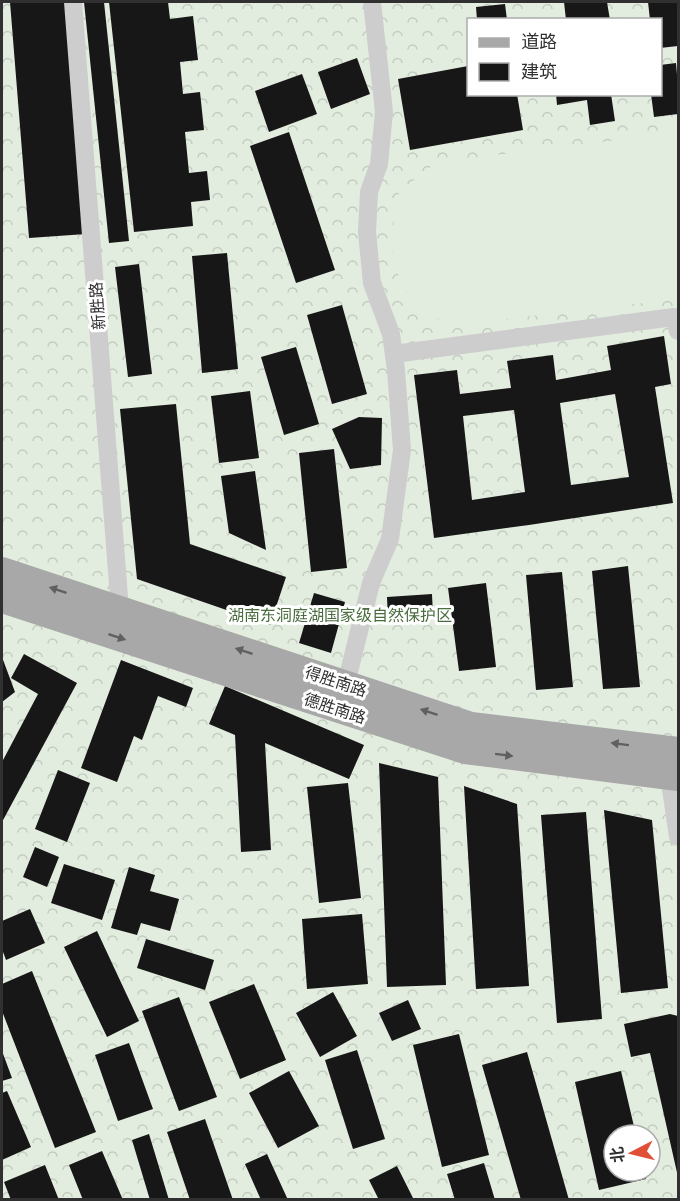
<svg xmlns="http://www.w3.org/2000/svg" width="680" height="1201" font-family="'Noto Sans','Noto Sans SC',sans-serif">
	<defs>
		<pattern id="forest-crowns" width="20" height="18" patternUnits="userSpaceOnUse" patternTransform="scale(1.5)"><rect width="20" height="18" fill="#e3eddf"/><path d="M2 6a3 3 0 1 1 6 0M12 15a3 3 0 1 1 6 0" fill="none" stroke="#c3ccc0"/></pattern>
	</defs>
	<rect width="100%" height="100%" fill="#fff"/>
	<path fill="url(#forest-crowns)" fill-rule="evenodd" d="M2 2H678V1199H2ZM468 20H660V94H468ZM614 1135H650V1171H614Z"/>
	<path fill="#e3eddf" d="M678 133V299L455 325C442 320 427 317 417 307 413 303 410 296 407 291 385 258 392 229 399 192L437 162Z"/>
	<path fill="#171717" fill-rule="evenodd" d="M10 2H67L86 234 29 238Z
		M84 2H104L129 241 109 243Z
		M109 2H168L170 19 193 16 198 60 180 62 183 94 200 92 204 130 185 132 189 173 207 171 210 200 191 202 193 226 134 232Z
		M564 2H607L610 20H566Z
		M648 2H678V46L660 48V20H650Z
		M505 4 507 20H477L476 7Z
		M357 58 370 94 331 109 318 72Z
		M676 63 678 86V114L654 117 651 94H660V65Z
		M468 66V94H517L523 130 410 150 398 79Z
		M302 74 317 114 269 132 255 91Z
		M556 94H611L615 121 590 125 587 100 557 105Z
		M289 132 335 270 296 283 250 146Z
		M227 253 238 369 202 373 192 256Z
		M139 264 152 374 128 377 115 267Z
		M342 305 367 394 332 404 307 315Z
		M664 336 671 384 655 387 673 503 529 525 434 538 414 375 457 370 460 394 511 388 507 361 553 355 556 380 611 370 607 346ZM615 394 629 477 571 485 560 403ZM514 410 525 492 472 500 463 416Z
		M296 347 319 424 284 435 261 357Z
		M250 391 259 458 219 463 211 396Z
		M176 404 190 544 286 577 270 625 137 579 120 409Z
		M359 417 382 418 381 465 350 469 332 429Z
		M334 449 347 568 311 572 299 453Z
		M255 471 266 550 229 533 221 476Z
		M628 566 640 687 603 689 592 571Z
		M562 572 573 687 536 690 526 575Z
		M486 583 496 667 459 671 448 588Z
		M314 593 345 602 331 653 299 643Z
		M432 594 433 617 388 620 387 597Z
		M24 654 77 683 2 822V762L38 694 11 678Z
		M2 657 15 692 2 702Z
		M121 660 193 688 186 707 158 696 142 740 134 736 117 782 81 768Z
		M225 686 364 745 349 779 265 743 271 850 241 852 235 735 209 724Z
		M379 763 438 777 446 985 387 987Z
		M58 770 90 783 67 842 35 829Z
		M348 783 361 898 319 903 307 787Z
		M464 786 517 804 529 986 476 989Z
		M604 810 652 820 668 988 621 993Z
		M586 812 602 1019 557 1023 541 815Z
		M35 847 59 857 47 887 23 877Z
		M64 864 115 880 102 920 51 903Z
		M129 867 155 875 150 891 179 899 170 931 141 923 137 935 111 928Z
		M30 909 45 943 6 960 2 949V921Z
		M362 914 368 984 307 989 302 919Z
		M97 931 139 1021 107 1037 64 947Z
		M146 939 214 960 205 990 137 968Z
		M32 971 96 1132 55 1148 2 1011V984Z
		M254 984 286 1060 240 1079 209 1002Z
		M333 992 357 1036 320 1057 296 1013Z
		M179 997 217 1097 179 1111 142 1011Z
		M408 1000 421 1029 392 1041 379 1013Z
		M670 1014 678 1016V1177L650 1053 631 1057 624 1024Z
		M459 1034 489 1155 442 1167 413 1045Z
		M129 1043 153 1109 118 1121 95 1055Z
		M357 1050 385 1139 353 1149 325 1060Z
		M2 1051 12 1078 2 1081Z
		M527 1052 569 1200H521L482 1065Z
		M289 1071 319 1126 278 1148 249 1093Z
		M621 1071 636 1135H614V1171H644L646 1179 599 1190 575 1082Z
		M7 1091 31 1147 2 1160V1093Z
		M205 1119 233 1200H190L167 1132Z
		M149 1134 169 1200H150L132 1140Z
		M102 1151 123 1200H83L69 1165Z
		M267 1154 288 1200H261L245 1164Z
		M484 1163 495 1200H455L447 1174Z
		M45 1165 59 1200H11L4 1182Z
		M397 1166 414 1200H379L369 1180Z"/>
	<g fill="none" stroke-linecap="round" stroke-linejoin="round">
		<path stroke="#cdcdcd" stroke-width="18" d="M73 2 120 610
			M394 354 674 317 678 331
			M346 684 371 583 390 539 402 450 396 370 391 334 372 283 367 232 369 192 379 164 384 112 372 2
			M669 775 678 837"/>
		<path stroke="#a8a8a8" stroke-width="28" d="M2 571 471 726 678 751
			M2 599 465 750 678 777"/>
	</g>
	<defs><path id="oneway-solid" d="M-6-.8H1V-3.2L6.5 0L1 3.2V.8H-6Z" transform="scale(1.5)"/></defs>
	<g fill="#606060">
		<use href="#oneway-solid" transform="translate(58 590) rotate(-162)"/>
		<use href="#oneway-solid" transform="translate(117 637) rotate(18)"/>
		<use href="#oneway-solid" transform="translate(244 651) rotate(-162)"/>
		<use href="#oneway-solid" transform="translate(429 712) rotate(-162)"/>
		<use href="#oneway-solid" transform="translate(620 744) rotate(-173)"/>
		<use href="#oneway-solid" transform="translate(504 755) rotate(7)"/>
	</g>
	<g text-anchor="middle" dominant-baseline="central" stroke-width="6" stroke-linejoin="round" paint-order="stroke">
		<g font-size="16" fill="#303030" stroke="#fff">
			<text transform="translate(97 306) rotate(-94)">新胜路</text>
			<text transform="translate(336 681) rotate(18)">得胜南路</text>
			<text transform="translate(335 708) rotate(18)">德胜南路</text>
		</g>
		<g font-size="16" fill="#4a6c3e" stroke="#fff">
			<text x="340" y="615">湖南东洞庭湖国家级自然保护区</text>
		</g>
	</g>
	<rect width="680" height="1201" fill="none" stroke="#303030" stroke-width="6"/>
	<rect x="467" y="18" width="195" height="78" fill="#ffffff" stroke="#acacac" stroke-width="1.5"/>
	<rect x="479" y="38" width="30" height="9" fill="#a8a8a8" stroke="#acacac" stroke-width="1.5"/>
	<text x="521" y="48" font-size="18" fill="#303030">道路</text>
	<rect x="479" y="63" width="30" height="18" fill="#171717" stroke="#acacac" stroke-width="1.5"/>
	<text x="521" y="78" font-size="18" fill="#303030">建筑</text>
	<g transform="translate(632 1153) rotate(263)"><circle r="28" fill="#ffffff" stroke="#acacac" stroke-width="1.5"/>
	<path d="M0-4.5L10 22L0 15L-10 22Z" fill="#e24f37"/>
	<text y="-9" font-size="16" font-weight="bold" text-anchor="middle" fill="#303030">北</text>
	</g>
</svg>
